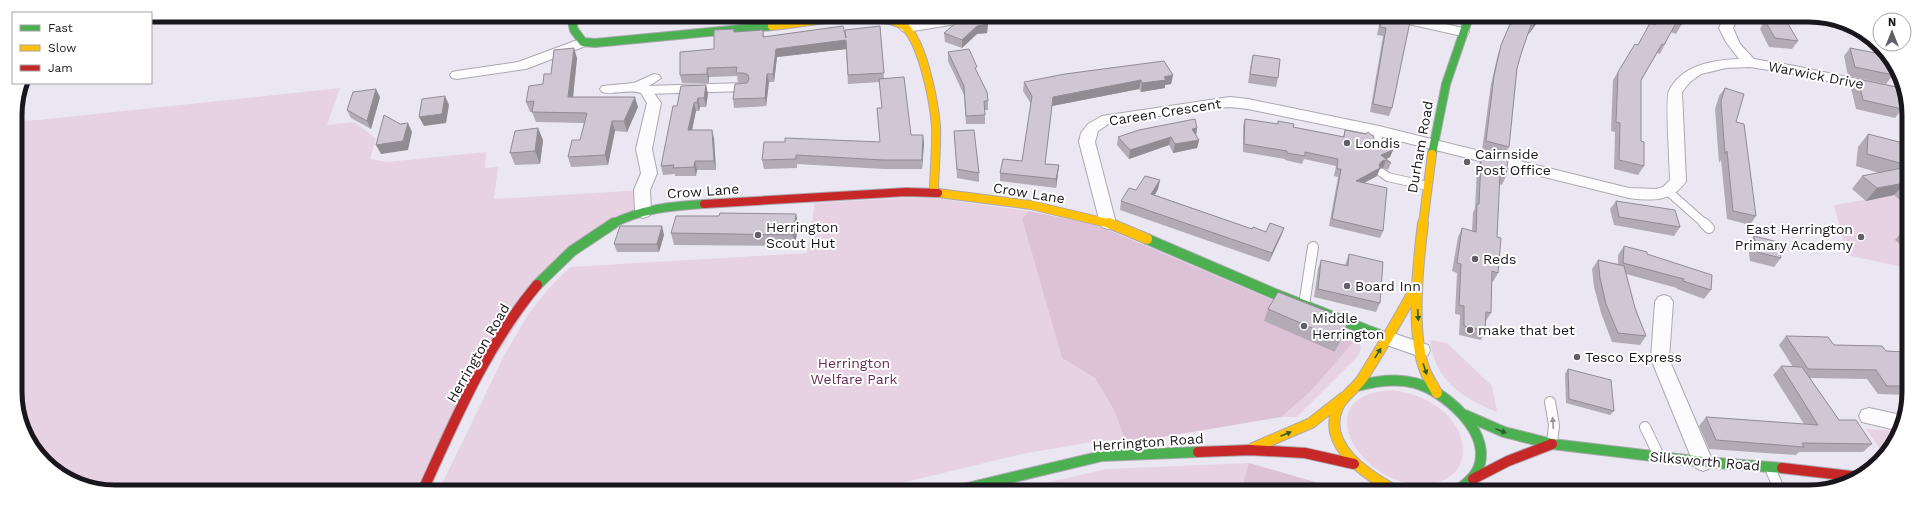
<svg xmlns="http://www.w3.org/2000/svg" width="1924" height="507" font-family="'Work Sans',sans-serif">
	<rect width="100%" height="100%" fill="#eae7f2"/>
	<path fill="#e7d2e3" d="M340 88 327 125 355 122 376 139 370 159 387 162 486 152 485 168 498 167 494 199 642 190 643 212 553 267 457 418 424 490H95L44 463 17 412 15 121 39 120Z
		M1894 195 1907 206V268L1847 255 1834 205Z
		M906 198H934L1029 211 1022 219 1062 358 1095 378 1114 410 1125 440 1098 441 1022 454 868 491 439 490 505 354 528 314 550 287 570 267 807 253 815 203Z
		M1358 337 1361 348 1359 355 1297 417H1281L1310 392Z
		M1430 340 1447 343 1492 386 1497 412C1461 397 1435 381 1430 340Z
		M1393 390C1412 393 1430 399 1445 413 1471 437 1471 479 1429 484 1363 492 1302 394 1393 390Z
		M1866 429 1900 431 1896 442 1885 456Z
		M1249 463 1241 491H1010L1106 469Z"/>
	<path fill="#dcc1d7" d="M1029 211 1097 225 1275 301 1335 352 1345 331 1358 337 1310 392 1281 417 1162 437 1125 440 1114 410 1095 378 1062 358 1022 219Z
		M1249 463 1315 482 1335 491H1241Z"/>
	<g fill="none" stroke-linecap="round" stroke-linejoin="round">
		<defs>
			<path id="lane-far1" d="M646 90 745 87
				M1376 148 1379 131
				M1382 173 1388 177 1427 186
				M1669 192 1705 224"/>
			<path id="lane" d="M1704 223 1709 228
				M1304 305 1313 247
				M1550 402 1554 425 1552 444
				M1645 427 1659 456
				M1770 468 1779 489"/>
			<path id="street" d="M956 16H988L986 19 981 20 907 32 902 31 900 28 902 25 907 24Z
				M1385 16H1411L1467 29 1469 32 1467 35 1462 36 1386 19Z
				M1724 17H1738L1733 28 1740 44 1754 59 1795 66 1904 89 1907 98 1795 74 1750 67 1726 68 1701 74 1690 82 1682 92 1686 181C1673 202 1651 201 1629 198L1379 136 1248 109 1230 107 1214 108 1110 123 1098 131 1095 142 1116 223 1114 227 1108 229 1102 227 1100 223 1079 142 1081 133 1088 124 1102 116 1230 97 1248 99 1379 126 1629 188 1656 189 1663 187 1670 180C1670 167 1665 97 1669 91 1681 65 1713 60 1739 59L1726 42 1719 28Z
				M583 38 588 39 590 42 588 45 526 69 457 79 452 78 450 75 452 72 457 71 518 62Z
				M654 74 659 75 661 78 649 86 661 103 652 149 657 173 650 190 651 212 649 216 643 218 637 216 635 212 634 190 641 173 636 149 647 103 641 93C628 89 615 95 602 92L600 89 602 86 634 83Z
				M1664 295 1670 297 1673 302 1669 359 1713 462 1710 468 1703 471 1696 468 1693 462 1651 359 1655 302 1658 297Z
				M1387 331 1428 345 1430 350 1428 355 1421 357 1381 343 1378 338 1381 333Z
				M1869 408 1906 416 1900 431 1862 422 1859 416 1862 410Z"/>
			<path id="fast-far1" d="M571 16 574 30 583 42 595 43 772 26
				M1432 154 1446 84 1469 17
				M612 224C641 209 671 206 704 204"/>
			<path id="fast" d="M1147 239 1275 294 1387 338
				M537 285 572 251 614 223
				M1357 386C1376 381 1395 378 1415 383 1444 391 1488 429 1480 463 1477 476 1467 483 1457 491
				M1465 415 1504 432 1552 444 1703 462 1782 468
				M955 491 1102 456 1198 452"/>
			<path id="slow-far1" d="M772 26C806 23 867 9 899 23 922 32 934 103 936 126 937 148 934 171 934 193
				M938 193 1031 205 1111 224
				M1423 224 1432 154"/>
			<path id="slow" d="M1109 223 1147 239
				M1423 223C1418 264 1411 330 1424 368 1427 377 1433 385 1437 393
				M1253 448 1311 423 1343 398
				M1396 491C1367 475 1321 446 1338 407 1343 396 1355 389 1362 379 1381 349 1399 318 1416 287"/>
			<path id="jam-far1" d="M704 204 906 192 938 193"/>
			<path id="jam" d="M1198 452 1250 450 1305 453 1354 464
				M1782 468 1859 477
				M1473 479 1508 461 1552 444
				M423 490C456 418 486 346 537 285"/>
		</defs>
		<use href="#lane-far1" stroke="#aba8b1" stroke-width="10"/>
		<use href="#lane" stroke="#aba8b1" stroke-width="12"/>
		<use href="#street" stroke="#aba8b1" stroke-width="2"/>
		<use href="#fast-far1" stroke="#aba8b1" stroke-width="10"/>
		<use href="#fast" stroke="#aba8b1" stroke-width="12"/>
		<use href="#slow-far1" stroke="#aba8b1" stroke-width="10"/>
		<use href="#slow" stroke="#aba8b1" stroke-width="12"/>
		<use href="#jam-far1" stroke="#aba8b1" stroke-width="10"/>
		<use href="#jam" stroke="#aba8b1" stroke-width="12"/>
		<use href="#lane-far1" stroke="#fcfbfd" stroke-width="8"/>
		<use href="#lane" stroke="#fcfbfd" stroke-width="10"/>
		<use href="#street" fill="#fcfbfd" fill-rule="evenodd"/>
		<use href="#fast-far1" stroke="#4caf50" stroke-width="8"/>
		<use href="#fast" stroke="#4caf50" stroke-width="10"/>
		<use href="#slow-far1" stroke="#ffc107" stroke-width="8"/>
		<use href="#slow" stroke="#ffc107" stroke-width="10"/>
		<use href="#jam-far1" stroke="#c62828" stroke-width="8"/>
		<use href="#jam" stroke="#c62828" stroke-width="10"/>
	</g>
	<path fill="#b2abb6" d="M1381 16H1407L1392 108 1389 116 1370 112 1383 36 1377 35Z
		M1541 17 1529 34H1528L1522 51 1517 68 1509 147 1504 156 1482 150 1491 84 1498 54 1510 24H1512Z
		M1686 17 1676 34 1671 32 1660 54 1657 53 1641 81V141L1644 166 1638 175 1614 169 1615 132 1611 131 1613 80 1618 72 1638 45Z
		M1766 17H1789L1787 22 1798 41 1792 49 1769 47 1760 29Z
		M988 24 987 33 977 34 962 48 945 42 944 33Z
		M880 26 884 79 911 135 924 143 922 169H884L797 164V168L764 169 762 160 880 142 882 108 880 82 848 84 846 49 777 57 774 82H769L766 106 734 108 733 99 747 82H738L737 76 709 77V83H682L680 75 714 49 734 29V32L763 30 764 36 846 38Z
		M1881 46 1889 61 1893 75 1886 84 1848 76 1844 56 1850 48 1883 55Z
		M948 52 977 71 988 101V110H985V124H966L964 95 948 61Z
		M1253 55 1278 78 1276 87 1248 83 1251 64Z
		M577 58 573 97 638 107 627 132 615 131 608 165 571 167 568 157 580 140 584 123 536 122 532 112H530L526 102 543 84 551 74Z
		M1173 75 1171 84 1165 85V88L1141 92 1139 89 1052 106 1045 164 1059 165 1056 188 1000 181V173L1022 161 1031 104 1023 91 1024 82Z
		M1858 79 1902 109 1895 118 1856 109 1851 88Z
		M706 85 708 94 706 107H700L699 111H696L692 130H712L714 139 716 170H697L696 176H675V174L663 175 661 166 677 106Z
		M1725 88 1736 122 1756 216 1750 225 1727 219 1721 160 1719 163 1715 109 1719 96Z
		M380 97 371 129 351 118 347 110Z
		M1245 119 1277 124 1278 121 1293 127 1343 137 1345 130 1373 142 1376 145 1393 150 1390 157 1386 159 1391 163 1388 170 1383 168H1380L1377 176 1363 183 1383 231 1380 238 1329 226 1338 177 1334 176 1336 166 1304 159 1302 164 1285 160V159L1243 152V126Z
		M1197 128 1196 135 1199 140 1197 148 1173 153 1169 145 1129 159 1117 145 1118 137Z
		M954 131 979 173V182L957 178Z
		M1868 134 1907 165V206L1894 195 1866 201 1852 189 1862 176 1879 173 1856 166 1858 147Z
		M543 140 540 164 515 165 510 153Z
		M1484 154 1506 176 1502 185 1499 184 1497 237 1498 273 1493 282 1491 281V313L1485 322V331L1481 340 1459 335 1460 315 1455 314 1457 273 1452 271 1458 237 1462 228 1472 231 1473 213 1475 208 1477 168Z
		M1160 180 1158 189 1155 195 1252 229 1266 232 1284 228 1281 236 1269 262 1120 210 1121 201 1136 190Z
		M1616 201 1680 227 1674 236 1614 225 1610 209Z
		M796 214 798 225 795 246 674 245 671 233Z
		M1906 227H1907V250L1895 240Z
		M664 235 659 252H617L614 244Z
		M1754 236 1781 258 1774 267 1750 261 1748 245Z
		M1624 246 1647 254 1711 290 1704 299 1677 289V288L1626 274 1635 308 1646 336 1640 345 1612 342 1601 313 1594 287 1592 269 1598 260 1618 264V255Z
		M1349 254 1380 303 1376 312 1314 297 1318 269 1321 260 1345 265Z
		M1268 309 1344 332 1335 352 1264 321Z
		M1786 336 1834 345 1886 351 1907 352V395L1878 394 1867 379 1810 378 1839 420 1872 444 1863 452H1799L1796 455 1709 449 1699 426 1706 417 1804 424 1773 375 1781 366 1793 367 1779 345Z
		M1568 369 1614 411 1610 415 1566 403 1565 374Z"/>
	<path fill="#918b94" d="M1539 17H1541L1529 34 1533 26Z
		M988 24 987 33 977 34 962 48V40L977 26Z
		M846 40 847 49 777 57 774 82 773 74 776 49Z
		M574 48 577 58 572 107 568 97Z
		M707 68 709 77V83L707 74Z
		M767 74 769 82 766 106 765 98Z
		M1173 75 1171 84 1165 85V88L1141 92 1142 83 1164 77Z
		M1141 80 1139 89 1052 106 1044 172 1053 97Z
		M706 85 708 94 706 107 704 98Z
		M376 89 380 97 371 129 367 121Z
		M445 96 449 105 446 123 424 126 419 117Z
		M635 97 638 107 627 132 624 121Z
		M698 98 700 107 699 111 697 102Z
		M694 103 696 111 690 139 688 130Z
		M612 121 615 131 608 165 605 155Z
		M408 123 412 132 408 150 381 154 376 145Z
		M538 128 543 140 540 164 535 151Z
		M1197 128 1196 136 1192 129Z
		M712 130 714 139 716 170 714 161Z
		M923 135 924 143 922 169V160Z
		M1171 137 1169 145 1129 159 1130 150Z
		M1199 140 1197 148 1173 153 1175 144Z
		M1393 150 1390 157 1383 161 1386 160 1383 168H1379H1380L1377 176 1353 189 1356 181 1381 155Z
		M695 161 697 170 696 176 694 167Z
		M1059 165 1058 174 1056 188V179Z
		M1160 180 1158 189 1150 203 1151 194Z
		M1905 183 1894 195 1866 201 1877 188Z
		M796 214 798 225 795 246 793 235Z
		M662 226 664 235 659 252 657 244Z
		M1284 228 1281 236 1269 262 1272 253Z
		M1349 320 1344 332 1335 352 1340 340Z"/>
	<path fill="#cfc7d4" stroke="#918b94" d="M964 16H983L988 24 977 26 962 40 944 33Z
		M1382 16H1407L1411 17 1392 108 1373 104 1386 28 1380 27Z
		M1516 17H1539L1533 26 1531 25 1522 51 1517 68 1509 147 1486 141 1494 76 1501 45 1510 24H1512Z
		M1660 17H1686L1681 25 1676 23 1664 45 1662 44 1641 80V141L1644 142V166L1619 160 1620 123 1616 122 1618 72 1635 44 1638 45 1650 23 1655 25Z
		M1767 17H1789L1787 22 1798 41 1775 38 1765 21Z
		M843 26 846 38 845 30 880 26 884 73 848 75 846 40 776 49 773 74H767L765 98 733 99 735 84 747 83 749 79 748 75 744 73H736L737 67 707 68V74L680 75V52L714 49V30L734 29V32L763 30V37Z
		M574 48 568 97H635L624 121H612L605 155 568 157 572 140H580L587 113 532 112 534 101 526 102 529 86 543 84 544 74H551L554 50Z
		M1850 48 1886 55 1889 61 1893 75 1855 67Z
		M969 49 977 67 975 68 987 92 988 101H984L985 115 966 116 964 86 948 52Z
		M1253 55 1280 59 1278 78 1250 74Z
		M1164 61 1173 75 1164 77 1166 80 1142 83 1141 80 1053 97 1045 164 1059 165 1056 179 1000 173 1003 159 1022 161 1032 96 1024 82 1065 74Z
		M904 77 911 135H923L922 160H883L796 155V159L762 160 764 142H785V138L880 142 877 108H882L879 79Z
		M1858 79 1896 87 1902 109 1863 100Z
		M706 85 704 98H698L697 102 694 103 688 130H712L714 161H695L694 167 673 168 674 165 661 166 673 106H677L681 86Z
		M1725 88 1744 94 1736 122 1744 124 1756 216 1733 211 1727 151 1725 154 1721 101Z
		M376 89 367 121 347 110 353 92Z
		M445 96 442 114 419 117 422 99Z
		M384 115 400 124 408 123 403 141 376 145Z
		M1195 119 1197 128 1192 129 1199 140 1175 144 1171 137 1130 150 1118 137 1139 130Z
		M1245 119 1278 124V121L1294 124 1293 127 1344 137 1345 130 1366 134 1368 132 1374 137 1373 142 1376 145 1380 146 1383 143 1393 150 1381 155 1391 163 1386 160 1382 161 1379 165 1380 168 1356 181 1387 188 1383 231 1332 219 1341 169H1337L1338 159 1305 152V156L1287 153V151L1244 144Z
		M538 128 535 151 510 153 515 131Z
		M974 130 979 173 957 169 954 131Z
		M1868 134 1907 144V165L1867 154Z
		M1484 154 1508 160 1506 176 1500 174 1497 237 1501 238 1498 273 1492 271 1491 313 1486 312 1485 331 1464 326V306L1459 305 1461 264 1457 263 1462 228 1476 232 1477 204H1479L1481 160H1484Z
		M1907 167V184L1905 183 1877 188 1862 176Z
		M1145 176 1160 180 1151 194 1252 229 1253 227 1266 232 1270 223 1284 228 1272 253 1121 201 1129 188 1136 190Z
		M1616 201 1675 210 1680 227 1619 217Z
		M720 213 796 214 793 235 671 233 676 216H719Z
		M620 226H662L657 244H614Z
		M1754 236 1778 242 1781 258 1757 252Z
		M1624 246 1647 252V254L1712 275 1711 290 1683 281 1684 279 1623 263Z
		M1349 254 1383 262 1380 303 1318 289 1321 260 1348 266Z
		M1598 260 1624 266 1635 308 1646 336 1618 333 1606 304 1600 278Z
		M1278 292 1349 320 1340 340 1268 309Z
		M1786 336 1828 337 1834 345 1882 346 1886 351 1907 352V386H1887L1876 370 1808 369Z
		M1781 366 1802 367 1839 420H1856L1872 444 1802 443 1804 447 1716 440 1706 417 1818 425Z
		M1568 369 1611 380 1614 411 1569 399Z"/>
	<defs><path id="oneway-solid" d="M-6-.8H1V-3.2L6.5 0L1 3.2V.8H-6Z"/></defs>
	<g fill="#305b34">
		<use href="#oneway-solid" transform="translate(1418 315) rotate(86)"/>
		<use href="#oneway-solid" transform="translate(1378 353) rotate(-58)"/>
		<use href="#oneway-solid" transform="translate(1425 369) rotate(71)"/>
		<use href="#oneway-solid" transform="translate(1501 431) rotate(21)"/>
		<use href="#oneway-solid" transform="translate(1286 434) rotate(-23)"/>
	</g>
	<use fill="#969498" href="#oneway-solid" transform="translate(1553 423) rotate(-94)"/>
	<g fill="#625f68" stroke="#fff" stroke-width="1.5">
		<circle cx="1347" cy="143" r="4"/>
		<circle cx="1467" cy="162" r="4"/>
		<circle cx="758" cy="235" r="4"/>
		<circle cx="1861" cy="237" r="4"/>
		<circle cx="1475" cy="259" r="4"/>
		<circle cx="1347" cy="286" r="4"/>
		<circle cx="1304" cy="326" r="4"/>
		<circle cx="1470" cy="330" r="4"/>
		<circle cx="1577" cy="357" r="4"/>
	</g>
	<g text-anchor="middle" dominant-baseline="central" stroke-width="4" stroke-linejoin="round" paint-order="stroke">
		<g font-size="14" fill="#19161d" stroke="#fff">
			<text transform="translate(1816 75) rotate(11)">Warwick Drive</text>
			<text transform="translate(1165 112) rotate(-9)">Careen Crescent</text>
			<text transform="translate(1420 147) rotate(-80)">Durham Road</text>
			<text transform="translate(703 191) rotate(-4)">Crow Lane</text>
			<text transform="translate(1029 193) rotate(9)">Crow Lane</text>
			<text transform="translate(478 353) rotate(-60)">Herrington Road</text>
			<text transform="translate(1148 442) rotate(-4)">Herrington Road</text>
			<text transform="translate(1705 461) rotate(5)">Silksworth Road</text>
		</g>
		<g font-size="14" fill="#19161d" stroke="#fff" text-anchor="start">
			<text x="1355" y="143">Londis</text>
			<text x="1475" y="154">Cairnside<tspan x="1475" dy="16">Post Office</tspan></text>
			<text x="766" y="227">Herrington<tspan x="766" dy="16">Scout Hut</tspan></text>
			<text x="1853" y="229" text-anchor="end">East Herrington<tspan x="1853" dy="16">Primary Academy</tspan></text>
			<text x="1483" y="259">Reds</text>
			<text x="1355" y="286">Board Inn</text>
			<text x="1312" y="318">Middle<tspan x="1312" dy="16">Herrington</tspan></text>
			<text x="1478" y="330">make that bet</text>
			<text x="1585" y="357">Tesco Express</text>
		</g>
		<g font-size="14" fill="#662d56" stroke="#fff">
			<text x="854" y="363">Herrington<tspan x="854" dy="16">Welfare Park</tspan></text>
		</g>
	</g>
	<path d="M0 0H1924V507H0ZM115 22H1809A93 93 0 0 1 1902 115V392A93 93 0 0 1 1809 485H115A93 93 0 0 1 22 392V115A93 93 0 0 1 115 22Z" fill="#fff" fill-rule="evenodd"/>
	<path fill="none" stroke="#19161d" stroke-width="5" d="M115 22H1809A93 93 0 0 1 1902 115V392A93 93 0 0 1 1809 485H115A93 93 0 0 1 22 392V115A93 93 0 0 1 115 22Z"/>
	<rect x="12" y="12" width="140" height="72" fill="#ffffff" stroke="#a3a2a5"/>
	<rect x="20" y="25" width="20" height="6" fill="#4caf50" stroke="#a3a2a5"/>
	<text x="48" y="32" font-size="12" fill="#19161d">Fast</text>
	<rect x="20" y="45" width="20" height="6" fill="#ffc107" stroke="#a3a2a5"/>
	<text x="48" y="52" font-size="12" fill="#19161d">Slow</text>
	<rect x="20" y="65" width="20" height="6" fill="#c62828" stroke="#a3a2a5"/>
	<text x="48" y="72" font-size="12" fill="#19161d">Jam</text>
	<g transform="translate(1892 32)"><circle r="19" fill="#ffffff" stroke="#a3a2a5"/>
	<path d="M0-3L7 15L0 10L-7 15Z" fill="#625f68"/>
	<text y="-6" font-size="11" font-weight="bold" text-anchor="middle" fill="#19161d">N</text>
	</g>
</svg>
